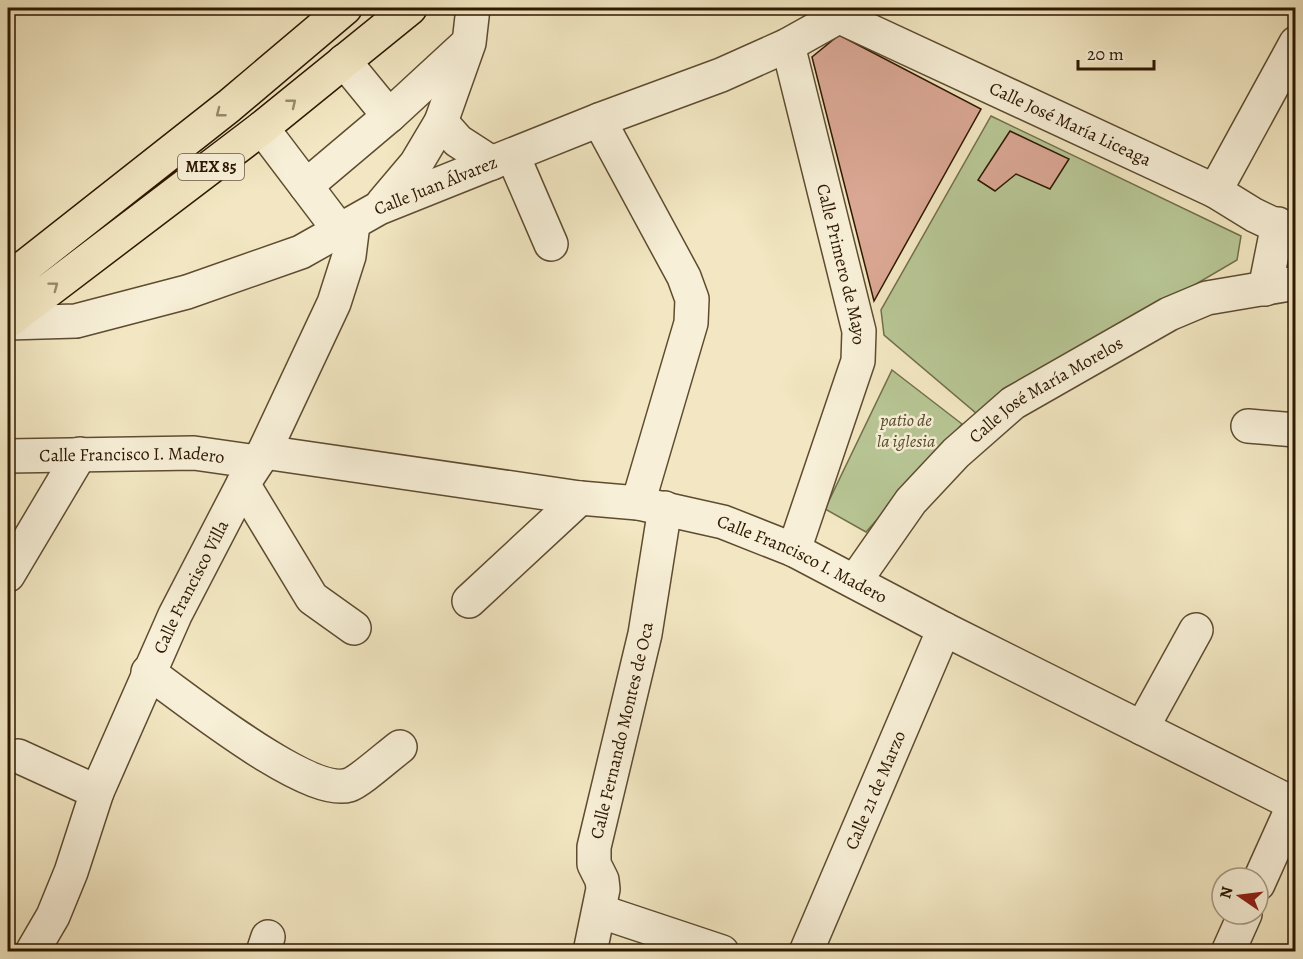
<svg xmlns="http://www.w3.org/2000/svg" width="1303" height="959" font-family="Alegreya,serif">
	<rect width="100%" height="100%" fill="#f2e7c2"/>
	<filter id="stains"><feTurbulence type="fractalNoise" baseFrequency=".00333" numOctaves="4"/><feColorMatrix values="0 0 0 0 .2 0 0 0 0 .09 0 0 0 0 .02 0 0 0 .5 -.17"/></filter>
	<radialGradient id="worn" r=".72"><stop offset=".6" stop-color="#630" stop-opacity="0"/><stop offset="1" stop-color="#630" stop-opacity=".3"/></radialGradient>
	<path fill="#b8c695" stroke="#726f4a" stroke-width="1.5" d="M991 116 1241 236 1237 260 976 413 884 335 881 310Z
		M892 370 962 424 866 532 825 509Z"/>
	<path fill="#daa794" stroke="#2d1800" stroke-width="1.5" d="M839 35 981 109 874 301 812 57Z
		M1010 131 1069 159 1050 189 1016 174 995 191 978 180Z"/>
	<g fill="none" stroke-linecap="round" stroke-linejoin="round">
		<defs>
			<g id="minor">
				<path id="s1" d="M840 17 1215 191 1254 215 1296 235"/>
				<path id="s2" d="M788 45 859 331 858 361 794 550"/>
				<path d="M344 61 389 116 466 45"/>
				<path d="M599 120 684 277 692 299 691 323 638 503"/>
				<path d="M441 122 458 141 492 163"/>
				<path d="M262 128 340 231"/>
				<path d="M513 156 551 244"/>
				<path d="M306 186 389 116"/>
				<path d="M1215 191 1296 43"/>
				<path d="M383 203 416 164 441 122 469 43 473 8"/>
				<path d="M1265 289 1278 224"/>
				<path id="s3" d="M8 323 76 321 187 292 301 252 379 208 599 120 721 75 788 45 854 8"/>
				<path d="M1248 426 1296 430"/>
				<path id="s4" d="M264 452 580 498 638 503 723 522 794 550 944 629 1296 805"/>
				<path id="s5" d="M8 456 194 453 257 462"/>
				<path d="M243 484 312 598 354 628"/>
				<path d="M8 575 80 454"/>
				<path id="s6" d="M855 581 911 501 956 453 1013 403 1169 314 1207 298 1296 283"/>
				<path d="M469 601 580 498"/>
				<path d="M148 672C184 697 308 798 349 785 359 782 389 755 400 747"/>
				<path d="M1142 728 1196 630"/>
				<path d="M18 756 97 792"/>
				<path d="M1258 884 1294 804"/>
				<path d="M599 911 722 952"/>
				<path id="s7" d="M32 952 53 916 71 872 97 792 175 615 243 484 264 452 334 303 349 256 353 224"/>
				<path d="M263 952 268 937"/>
				<path id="s8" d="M590 952 603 889 602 880 594 864V847L645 634 665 508"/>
				<path id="s9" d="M806 952 944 629"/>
				<path d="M1228 952 1245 914"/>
			</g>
			<path id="major" d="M8 280 229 106 345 8
				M8 321 262 128 410 8"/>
		</defs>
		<use href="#minor" stroke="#5e4c30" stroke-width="36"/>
		<use href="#major" stroke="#2d1800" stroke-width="36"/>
		<use href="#minor" stroke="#f7efd7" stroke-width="33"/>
		<use href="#major" stroke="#f2e7c2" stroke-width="33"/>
	</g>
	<defs><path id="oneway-chevron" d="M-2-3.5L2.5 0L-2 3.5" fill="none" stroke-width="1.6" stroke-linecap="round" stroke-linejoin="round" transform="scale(1.5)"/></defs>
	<g stroke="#998a6b">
		<use href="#oneway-chevron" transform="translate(292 103) rotate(-39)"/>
		<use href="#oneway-chevron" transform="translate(220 113) rotate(142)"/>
		<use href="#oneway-chevron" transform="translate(54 286) rotate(-37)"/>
	</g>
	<g text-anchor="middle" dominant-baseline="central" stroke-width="5" stroke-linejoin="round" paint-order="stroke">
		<rect fill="#f7efd7" stroke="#6a5840" stroke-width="1.5" x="178" y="154" width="66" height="26" rx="4.5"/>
		<g font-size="16" font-weight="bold" fill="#2d1800">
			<text x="211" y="167">MEX 85</text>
		</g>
		<g font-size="18" fill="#2d1800" stroke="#f7efd7">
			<text stroke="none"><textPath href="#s1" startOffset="254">Calle José María Liceaga</textPath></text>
			<text stroke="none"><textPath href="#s3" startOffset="454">Calle Juan Álvarez</textPath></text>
			<text stroke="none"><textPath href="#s2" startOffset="226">Calle Primero de Mayo</textPath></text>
			<text stroke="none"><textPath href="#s6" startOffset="274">Calle José María Morelos</textPath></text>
			<text stroke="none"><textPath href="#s5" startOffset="124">Calle Francisco I. Madero</textPath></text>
			<text stroke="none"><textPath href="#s4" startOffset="552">Calle Francisco I. Madero</textPath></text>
			<text stroke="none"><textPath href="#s7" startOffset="399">Calle Francisco Villa</textPath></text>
			<text stroke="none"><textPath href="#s8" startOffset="228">Calle Fernando Montes de Oca</textPath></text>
			<text stroke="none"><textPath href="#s9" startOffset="176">Calle 21 de Marzo</textPath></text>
		</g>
		<g font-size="18" font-style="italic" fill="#574c2d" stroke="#f7efd7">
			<text x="906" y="420">patio de<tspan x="906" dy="21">la iglesia</tspan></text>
		</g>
	</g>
	<rect width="1303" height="959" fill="none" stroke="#f2e7c2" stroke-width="30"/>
	<rect x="9" y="9" width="1285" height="941" fill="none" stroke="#2d1800" stroke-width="3"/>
	<rect x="15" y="15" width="1273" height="929" fill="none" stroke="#2d1800" stroke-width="1.5"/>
	<g transform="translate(1240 896) rotate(284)"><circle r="28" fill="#f7efd7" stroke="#a69981" stroke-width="1.5"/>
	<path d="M0-4.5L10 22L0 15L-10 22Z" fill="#8f2418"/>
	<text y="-9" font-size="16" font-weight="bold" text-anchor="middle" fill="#2d1800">N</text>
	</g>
	<path d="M1078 60v9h76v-9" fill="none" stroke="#2d1800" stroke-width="3"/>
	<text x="1087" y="60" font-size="18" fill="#2d1800" stroke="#f7efd7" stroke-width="4.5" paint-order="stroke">20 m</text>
	<rect width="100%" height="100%" filter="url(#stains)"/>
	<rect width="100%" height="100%" fill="url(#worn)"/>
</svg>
